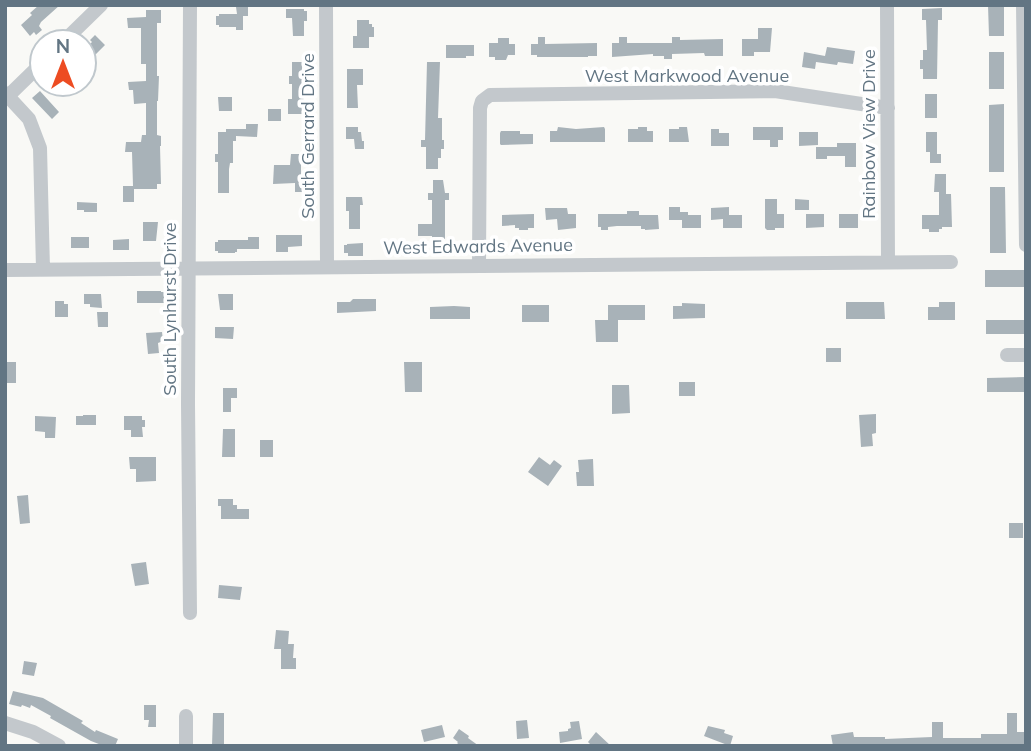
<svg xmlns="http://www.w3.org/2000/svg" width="1031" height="751" font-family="Mulish,sans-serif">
	<rect width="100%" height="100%" fill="#f9f9f6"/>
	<path fill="#a8b2b8" d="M39 5H60L41 22 39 26 42 30 36 35 34 32 30 36 21 25 32 15 30 13Z
		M988 5H1004V36H989Z
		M236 7H248V16H243V30H236V27H219V25H216V16H219V14H237Z
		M942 8V20H938L937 79H923V69H920V60H923V50H927L926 20H922V9Z
		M286 9H304V11H307V21H304V36H293L292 18H286Z
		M146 10H161V23H157V76H159L158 101H157V135L161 136V146H160L161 184H157V189H134V202H123V186H133L132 152H125L126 142H141L142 135H146V103L134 104 133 90H129L128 82 146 81V64H141V28H128L127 18 146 17Z
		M357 20H369V24H372V27H374V37H369V48H353V36H357Z
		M758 28H772L770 52H754V56H742V39H758Z
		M95 35 105 45 92 58 84 50 92 42 90 40Z
		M538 37H545V44L597 43V56H588V57H537V55H531V44H538Z
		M619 37H627V43H672V37H680V40L723 39V56H705L704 53 672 54V59H664V56H653V54L612 57V43H619Z
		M498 38H509V44H515V55H508L506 60H495V57H489V43H498Z
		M446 45H474V56H466V58H446Z
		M827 47 855 51 853 64 838 62 837 65 816 62 815 69 802 67 804 52 825 56Z
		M989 52H1004V89H989Z
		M292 62H302V71L305 73V80H303L304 114H288V99H292V84H289V76H292Z
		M427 62H440L438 118H442V140H444V149H441V158H438V169H426V147H421V140H425Z
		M347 69H363V85H357L358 108H347Z
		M40 91 59 112 52 119 32 98Z
		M925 94H937V118H925Z
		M218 97H232V111H219Z
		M1004 104V172H989V105Z
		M268 109H281V121H268Z
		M246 124H258L257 137 236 136V141H233V163H230L229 169V193H218V162H215V154H218V132H226V129H246Z
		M346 127H358V132H361L362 141H364V149H355L354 139H346Z
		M558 127 576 129 604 127 605 129V142H550V131H557Z
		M638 127H647V131H653V142H628V129H638Z
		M679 127H687L689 142H669V129H679Z
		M753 127H783V140H778V147H770V140H753Z
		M711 129H719V133H729V146H711Z
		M501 131H520V134H533V144L501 145 500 144V133Z
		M799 132H818V145L799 146Z
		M926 132H937V154H941V163H930V152H926Z
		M837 143H856V167H845V156H827V159H816V147H837Z
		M291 154H301V179H307V192H295V183L273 184 274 165H290Z
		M935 174H946V194H951L952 227H942V229H939V232H929V229H922V215H939V192H934Z
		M433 180H443L445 193H449V200H445V239H432V236H418V224H432V200H428V193H433Z
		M990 187H1005L1006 253H990Z
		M346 197H362L363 205H360V229H349V211H346Z
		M765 199H777V214H784V228H775V230H767L765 228Z
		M795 199 809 200V210H795Z
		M77 202 97 203V212H84V210H77Z
		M669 207H680V212H688V215H701V228H682V220H669Z
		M729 207V215H742V228H723V219L711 220V208Z
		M545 208H567L568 214H576V228L558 230 557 219 546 220Z
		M627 211H639V215H658L659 229 645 230V229H641V226H617L608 227V230H601V227H598V214H627Z
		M534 214V228H528V230H519V228H515V225L502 226V215Z
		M806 214H824V227L806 228Z
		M839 214H858V228H839Z
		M143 222H158L156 241H143Z
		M276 235H302V246L288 247V252H276Z
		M71 237H89V248H71Z
		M248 237H259V249H237V252H235V253H218V251H215V242H218V240H248Z
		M129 239V250H113V240Z
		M363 243V256H348V253H344V245H347V244Z
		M985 270H1026V287H985Z
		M137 291H161V292H164V303H137Z
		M84 294H101L102 308 90 307V304H84Z
		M218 294H233V310H220Z
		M353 299H376V311L337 313V302H350Z
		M55 301H64V304H68V317H55Z
		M846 302H884L885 319H846Z
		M939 302H955V320H928V307H939Z
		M682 303 705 304V318L673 319V306H682Z
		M522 305H549V322H522Z
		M608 305H645V320H618V342H596L595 320H608Z
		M454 306 470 307V319H430V307Z
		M97 312H108V327H98Z
		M986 320H1026V334H986Z
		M215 327H234L233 339 215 338Z
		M162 332 163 341 158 343 159 353 148 354 146 333Z
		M826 348H841V362H826Z
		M5 362H16V383H5Z
		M404 362H422V392H405Z
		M1026 377V392H987V378Z
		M679 382H695V396H679Z
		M612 385H629L630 413 612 414Z
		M223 388H237V398H231V412H223Z
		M876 414V433L872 434 873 446 861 447 859 415Z
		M83 415H96V425H76V416H83Z
		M35 416 56 417 55 438H45V432L35 431Z
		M124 416H142V420H145V427H142L143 437H131V430H124Z
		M223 429H235V457H222Z
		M260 440H273V457H260Z
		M129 457H156V481L136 482V469H130Z
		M539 457 550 465 554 460 562 466 548 486 528 472Z
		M593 459 594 486H577L576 472H579L578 460Z
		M28 495 30 523 20 524 17 496Z
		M218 499H233V505H237V509H249V519H221V506H218Z
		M1009 523H1023V538H1009Z
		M146 562 149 584 135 586 131 564Z
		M219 585 242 587 240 600 218 598Z
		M276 630 289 631 288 644H294L293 658H296V669H281V649H274Z
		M24 661 37 663 34 676 22 674Z
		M13 691 43 698 83 721 81 723 95 732 96 730 118 739 115 746H104L91 741 50 718 51 716 31 705 30 708 22 705 21 707 9 704Z
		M144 705H156V727H148L149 720H144Z
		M213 713H224V746H212Z
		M1007 713H1017V732H1026V746H833L831 735 853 732 854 737H885V739L932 737V722H943V738H981V734H1007Z
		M527 720 529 738 517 739 516 721Z
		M579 721 582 739 560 743 559 732 568 731V729L571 728 570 722Z
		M442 725 445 737 424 742 421 730Z
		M708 726 725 730 724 733 733 736 730 746 704 736Z
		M459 729 469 736 468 738 479 746H461L457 743 458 742 453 738Z
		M596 732 611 746H592L588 742Z"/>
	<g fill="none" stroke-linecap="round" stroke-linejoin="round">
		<path stroke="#c3c8cc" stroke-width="14" d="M190 5 188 404 190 613
			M326 5 327 267
			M887 5 888 262
			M1023 5 1026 245
			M63 42 101 5
			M5 93 29 119 40 148 43 269
			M5 99 42 63
			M479 265 480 108 482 101 490 95 775 91 888 108
			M5 270 951 262
			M1007 355H1026
			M5 723 33 732 59 746
			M186 746V716"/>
	</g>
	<g text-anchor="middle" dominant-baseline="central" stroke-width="7" stroke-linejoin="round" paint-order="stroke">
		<g font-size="18" fill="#627583" stroke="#fff">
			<text x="687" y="75">West Markwood Avenue</text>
			<text transform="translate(868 134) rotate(-90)">Rainbow View Drive</text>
			<text transform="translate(307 136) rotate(-90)">South Gerrard Drive</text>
			<text transform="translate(478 246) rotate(-1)">West Edwards Avenue</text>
			<text transform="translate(169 309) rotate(-90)">South Lynhurst Drive</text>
		</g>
	</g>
	<rect width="1031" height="751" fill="none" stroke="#627583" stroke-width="14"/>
	<g transform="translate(63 63)"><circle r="33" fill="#ffffff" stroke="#c0c8cd" stroke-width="2"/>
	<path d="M0-5L12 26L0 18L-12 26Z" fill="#ed4c22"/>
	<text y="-10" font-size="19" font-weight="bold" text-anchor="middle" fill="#627583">N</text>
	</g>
</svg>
